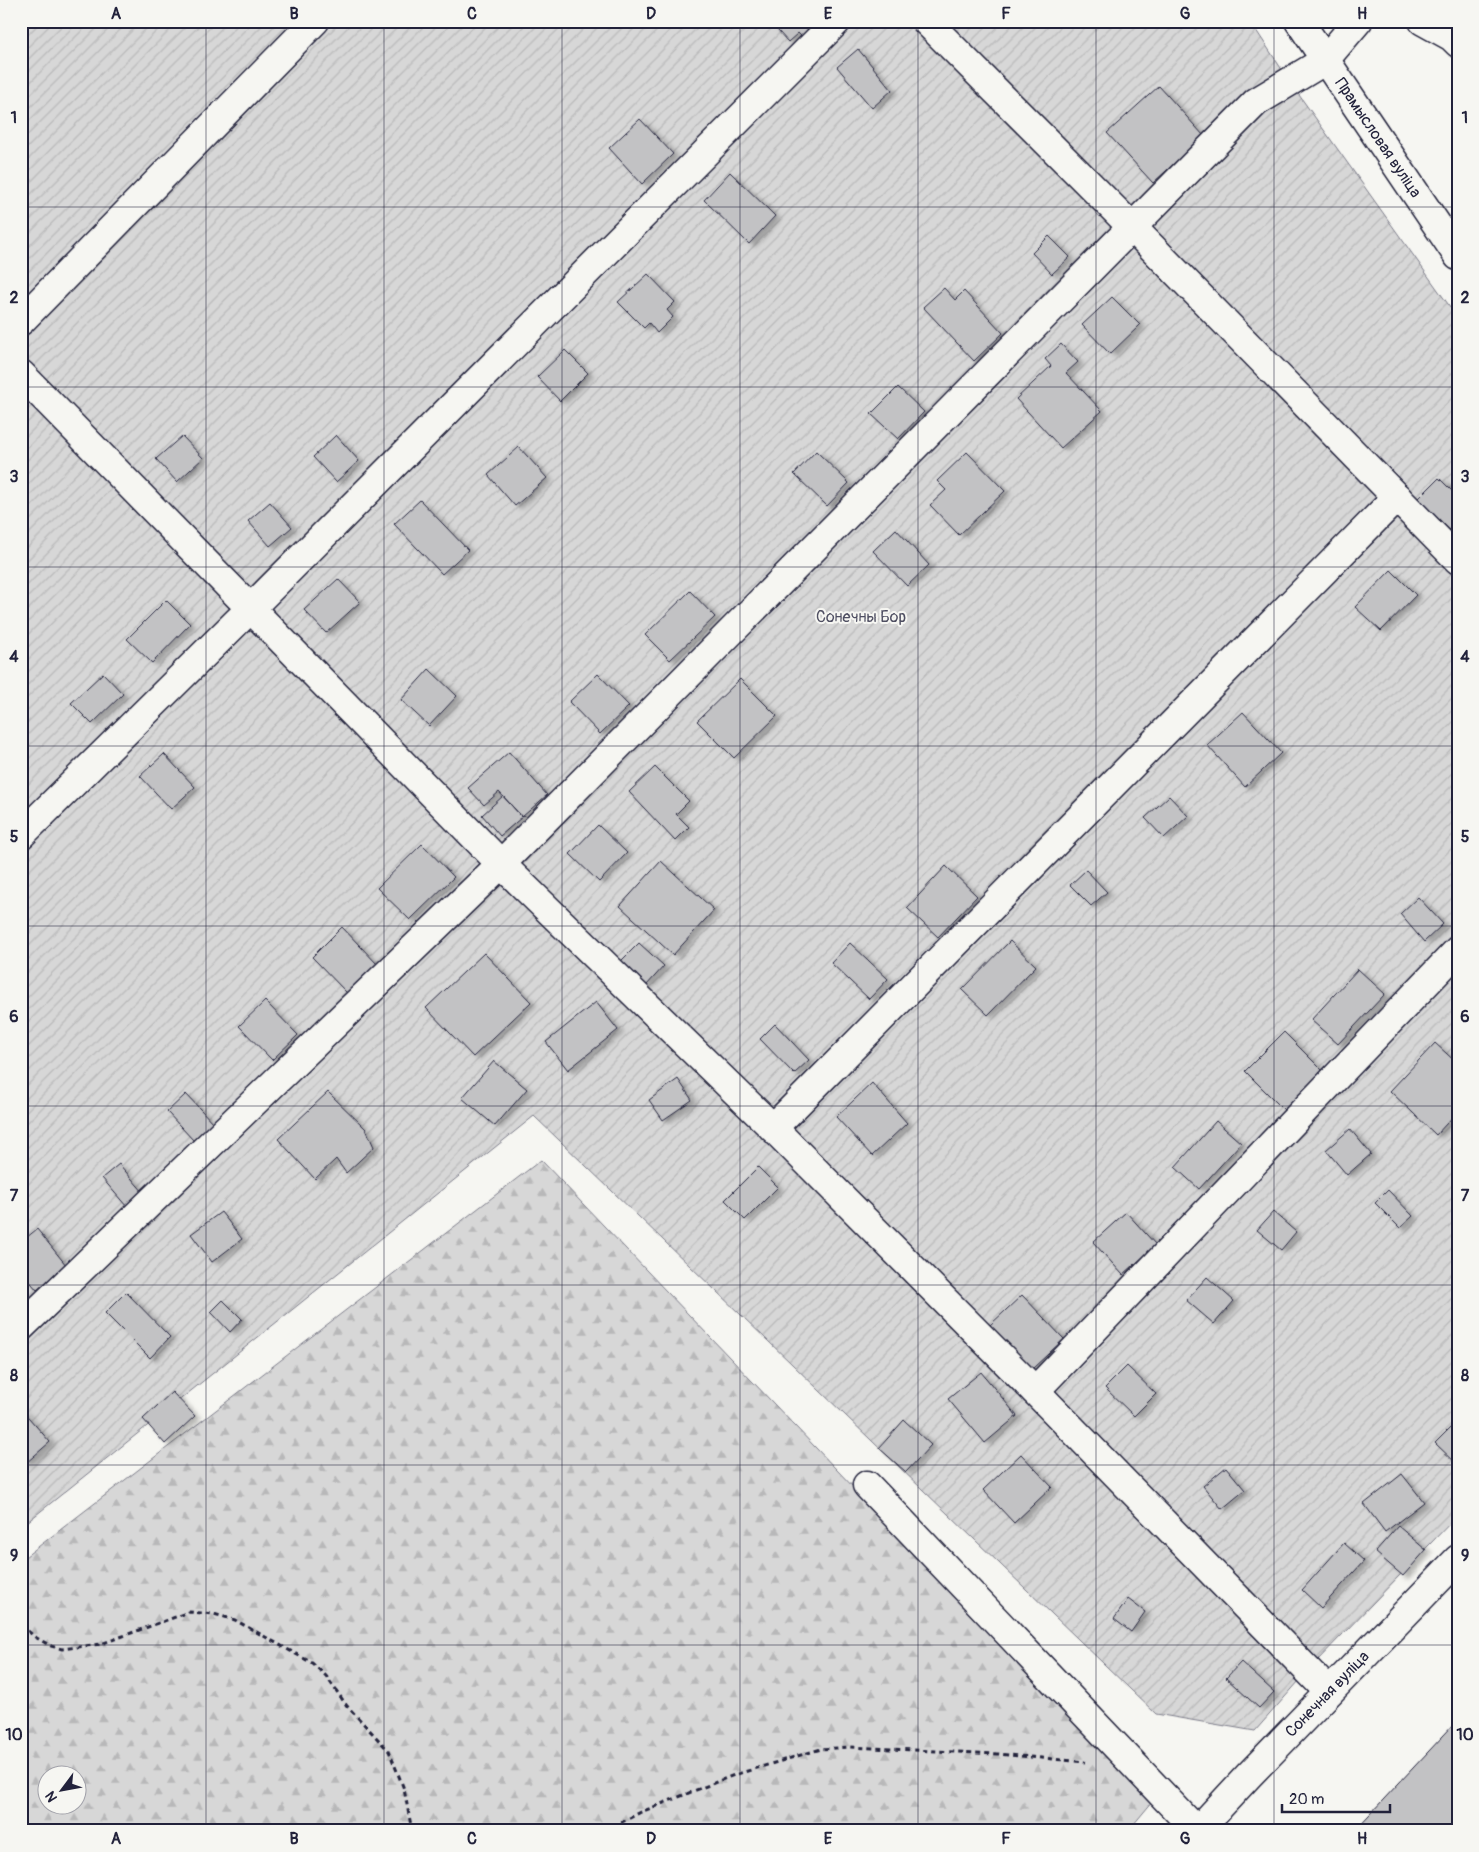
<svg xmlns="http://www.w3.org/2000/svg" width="1479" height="1852" font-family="Pangolin,sans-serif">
	<defs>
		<pattern id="forest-firs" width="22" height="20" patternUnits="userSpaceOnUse" patternTransform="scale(1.25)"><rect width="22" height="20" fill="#d7d7d7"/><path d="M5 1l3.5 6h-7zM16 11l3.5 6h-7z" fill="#b8b8b9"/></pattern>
		<pattern id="garden-furrows" width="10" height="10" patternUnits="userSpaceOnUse" patternTransform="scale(1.25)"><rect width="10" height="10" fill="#d7d7d7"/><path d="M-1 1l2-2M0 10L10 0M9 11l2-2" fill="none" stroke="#b8b8b9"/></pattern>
		<filter id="shadow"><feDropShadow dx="5.5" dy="3" stdDeviation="2.5" flood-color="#0004"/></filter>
	</defs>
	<rect width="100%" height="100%" fill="#f6f6f2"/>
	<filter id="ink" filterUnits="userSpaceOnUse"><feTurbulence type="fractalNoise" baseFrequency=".02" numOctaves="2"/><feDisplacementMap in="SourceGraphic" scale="10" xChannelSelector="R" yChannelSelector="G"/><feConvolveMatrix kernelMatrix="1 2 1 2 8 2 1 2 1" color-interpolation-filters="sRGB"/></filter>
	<g filter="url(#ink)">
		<path fill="url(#forest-firs)" stroke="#7c7c89" fill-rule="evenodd" d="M541 1160 1153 1801 1128 1831H21V1560ZM48 1774H78V1804H48Z"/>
		<path fill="url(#garden-furrows)" stroke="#7c7c89" d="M21 21H1250L1294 88 1458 318V1515L1314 1664 1255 1731 1156 1714 534 1116 21 1527Z"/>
		<path fill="#c2c2c4" stroke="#22223b" filter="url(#shadow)" d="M769 21H830L807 42 798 33 788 42Z
			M858 49 892 90 872 108 837 67Z
			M1159 86 1204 136 1153 183 1107 133Z
			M640 119 673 154 642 184 609 148Z
			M730 172 775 216 749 244 704 200Z
			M1049 236 1070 257 1052 274 1032 253Z
			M648 274 675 302 667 310 673 317 657 333 649 323 644 328 618 302Z
			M944 288 955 300 964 291 1003 333 974 361 923 307Z
			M1112 297 1140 325 1110 354 1082 325Z
			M1061 344 1078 362 1066 373 1102 411 1061 448 1016 399 1051 366 1045 359Z
			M565 350 588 373 560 401 537 377Z
			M898 387 924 412 898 439 871 414Z
			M336 435 359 461 336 482 313 457Z
			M182 436 203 458 177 482 156 459Z
			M519 447 547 478 515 506 488 475Z
			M816 451 849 483 827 506 794 474Z
			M967 452 1005 491 959 535 930 505 946 490 937 481Z
			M1439 478 1458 497V538L1418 499Z
			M420 500 468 550 442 574 394 524Z
			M270 502 292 527 270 546 248 521Z
			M896 529 929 565 907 586 873 551Z
			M1391 570 1416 595 1381 631 1355 607Z
			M338 579 360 602 326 633 304 610Z
			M690 591 715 617 670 660 645 635Z
			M166 600 190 624 152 663 127 639Z
			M429 669 457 696 429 726 401 700Z
			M103 673 123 694 92 724 71 703Z
			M598 674 629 706 600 734 569 702Z
			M740 679 777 716 734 758 697 721Z
			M1243 712 1281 753 1245 787 1207 745Z
			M509 752 547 795 522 817 499 792 484 805 468 788Z
			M164 754 195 787 171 809 140 776Z
			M655 767 689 801 676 814 689 827 675 841 629 792Z
			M503 796 522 817 500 836 482 815Z
			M1169 796 1188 816 1164 838 1145 818Z
			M598 825 627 853 599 882 570 854Z
			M422 844 454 877 410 920 377 888Z
			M661 861 714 910 673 955 620 906Z
			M946 866 977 896 938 937 907 908Z
			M1086 870 1107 892 1091 906 1070 885Z
			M1418 897 1443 924 1424 942 1400 914Z
			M342 927 378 965 348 994 312 957Z
			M1010 941 1036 966 988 1015 962 990Z
			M639 943 664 966 646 986 620 962Z
			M850 943 888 979 869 999 831 963Z
			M484 953 531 1002 473 1057 426 1008Z
			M1358 969 1385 994 1338 1044 1311 1020Z
			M265 1001 298 1035 272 1060 239 1026Z
			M596 1002 618 1030 568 1070 546 1042Z
			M775 1024 809 1060 794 1074 760 1039Z
			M1284 1032 1324 1072 1285 1111 1245 1071Z
			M1435 1043 1458 1064V1111L1436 1135 1390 1091Z
			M494 1061 527 1089 495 1126 462 1098Z
			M678 1079 692 1100 663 1120 649 1100Z
			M872 1083 907 1123 872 1156 836 1117Z
			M328 1092 366 1129 374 1147 346 1173 336 1159 315 1179 278 1139Z
			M186 1094 214 1124 194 1141 167 1112Z
			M1216 1121 1241 1143 1199 1189 1175 1167Z
			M1350 1129 1371 1154 1347 1175 1326 1150Z
			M119 1164 144 1193 127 1207 102 1178Z
			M758 1167 778 1187 745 1220 725 1200Z
			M1388 1190 1413 1216 1400 1228 1375 1203Z
			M221 1212 242 1239 212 1262 191 1234Z
			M1126 1212 1156 1245 1123 1275 1093 1242Z
			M1273 1212 1296 1232 1281 1250 1257 1230Z
			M37 1229 66 1265 37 1290 21 1271V1242Z
			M1207 1277 1234 1301 1214 1324 1186 1300Z
			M126 1292 170 1337 150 1358 105 1313Z
			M1022 1295 1064 1339 1032 1369 990 1325Z
			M223 1300 242 1319 230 1332 211 1312Z
			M1127 1366 1156 1394 1134 1416 1105 1388Z
			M981 1372 1017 1416 985 1443 948 1399Z
			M172 1392 195 1416 165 1444 143 1419Z
			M21 1409 50 1442 26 1463 21 1458Z
			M904 1420 931 1445 906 1472 879 1448Z
			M1458 1420V1465L1435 1443Z
			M1021 1454 1052 1487 1014 1523 983 1490Z
			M1226 1467 1245 1490 1222 1509 1203 1486Z
			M1402 1474 1424 1502 1385 1532 1364 1504Z
			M1398 1526 1426 1550 1403 1576 1375 1552Z
			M1344 1543 1364 1561 1321 1608 1302 1590Z
			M1128 1599 1145 1612 1131 1632 1114 1619Z
			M1241 1662 1274 1692 1259 1708 1226 1678Z
			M1458 1720V1831H1354Z"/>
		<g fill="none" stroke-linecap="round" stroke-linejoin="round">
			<defs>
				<g id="minor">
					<path d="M926 21 1133 228 1458 560"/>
					<path id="s1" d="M1299 21 1458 256"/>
					<path d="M1423 21 1452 37 1458 43"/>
					<path d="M21 321 315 21"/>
					<path d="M21 374 501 864 773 1128 1035 1391 1329 1692"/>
					<path d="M21 835 251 608 837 21"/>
					<path d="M773 1128 1397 497"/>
					<path d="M21 1327 501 864 1256 102 1324 61 1358 21"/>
					<path d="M1035 1391 1458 950"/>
					<path d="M867 1485 1197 1831"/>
					<path id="s2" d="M1197 1831 1249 1775 1458 1559"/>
				</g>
			</defs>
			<use href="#minor" stroke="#22223b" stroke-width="31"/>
			<path stroke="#22223b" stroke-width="3" stroke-dasharray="5 4" stroke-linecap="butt" d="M21 1625 35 1637 51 1646 62 1649 101 1644 189 1612 214 1614 235 1620 312 1663 326 1676 347 1706 389 1751 404 1789 412 1831
				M605 1831 641 1812 734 1775 821 1749 850 1747 998 1754 1085 1762"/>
			<use href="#minor" stroke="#f6f6f2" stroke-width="28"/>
		</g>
	</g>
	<path fill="none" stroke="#22223b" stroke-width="1" stroke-opacity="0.55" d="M206 21V1831M384 21V1831M562 21V1831M740 21V1831M918 21V1831M1096 21V1831M1274 21V1831M21 207H1458M21 387H1458M21 567H1458M21 746H1458M21 926H1458M21 1106H1458M21 1285H1458M21 1465H1458M21 1645H1458"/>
	<g text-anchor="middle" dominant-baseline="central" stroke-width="4" stroke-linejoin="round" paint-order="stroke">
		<g font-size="16" fill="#22223b" stroke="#f6f6f2">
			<text stroke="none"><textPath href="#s1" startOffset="141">Прамысловая вуліца</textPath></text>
			<text stroke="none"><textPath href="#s2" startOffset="189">Сонечная вуліца</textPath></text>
		</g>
		<g font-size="16" fill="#4f4f62" stroke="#f6f6f2">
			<text x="861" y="617">Сонечны Бор</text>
		</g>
	</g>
	<rect width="1479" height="1852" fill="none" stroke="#f6f6f2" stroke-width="55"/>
	<g transform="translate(62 1790) rotate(238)"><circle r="24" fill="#f6f6f2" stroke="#a1a1a9"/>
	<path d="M0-4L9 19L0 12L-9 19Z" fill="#22223b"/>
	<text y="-8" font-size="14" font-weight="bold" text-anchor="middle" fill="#22223b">N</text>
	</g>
	<path d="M1282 1804v8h108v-8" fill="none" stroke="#22223b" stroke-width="2.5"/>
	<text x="1289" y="1804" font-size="15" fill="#22223b" stroke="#f6f6f2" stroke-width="4" paint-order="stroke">20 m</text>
	<rect x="28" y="28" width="1424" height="1796" fill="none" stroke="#22223b" stroke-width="2"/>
	<g font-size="16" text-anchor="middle" font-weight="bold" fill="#22223b">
		<text x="116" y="19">A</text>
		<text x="294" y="19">B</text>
		<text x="472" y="19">C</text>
		<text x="651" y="19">D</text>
		<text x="828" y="19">E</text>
		<text x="1006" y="19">F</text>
		<text x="1185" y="19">G</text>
		<text x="1362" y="19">H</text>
		<text x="14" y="123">1</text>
		<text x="1465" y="123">1</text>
		<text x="14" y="303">2</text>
		<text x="1465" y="303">2</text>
		<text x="14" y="482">3</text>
		<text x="1465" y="482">3</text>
		<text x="14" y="662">4</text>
		<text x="1465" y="662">4</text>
		<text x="14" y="842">5</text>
		<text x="1465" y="842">5</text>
		<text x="14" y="1022">6</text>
		<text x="1465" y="1022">6</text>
		<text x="14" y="1201">7</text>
		<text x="1465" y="1201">7</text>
		<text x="14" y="1381">8</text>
		<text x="1465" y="1381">8</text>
		<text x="14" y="1561">9</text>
		<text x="1465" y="1561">9</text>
		<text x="14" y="1740">10</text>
		<text x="1465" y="1740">10</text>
		<text x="116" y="1844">A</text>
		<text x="294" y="1844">B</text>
		<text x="472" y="1844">C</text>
		<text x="651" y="1844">D</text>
		<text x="828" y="1844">E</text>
		<text x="1006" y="1844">F</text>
		<text x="1185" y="1844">G</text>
		<text x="1362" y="1844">H</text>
	</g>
</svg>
